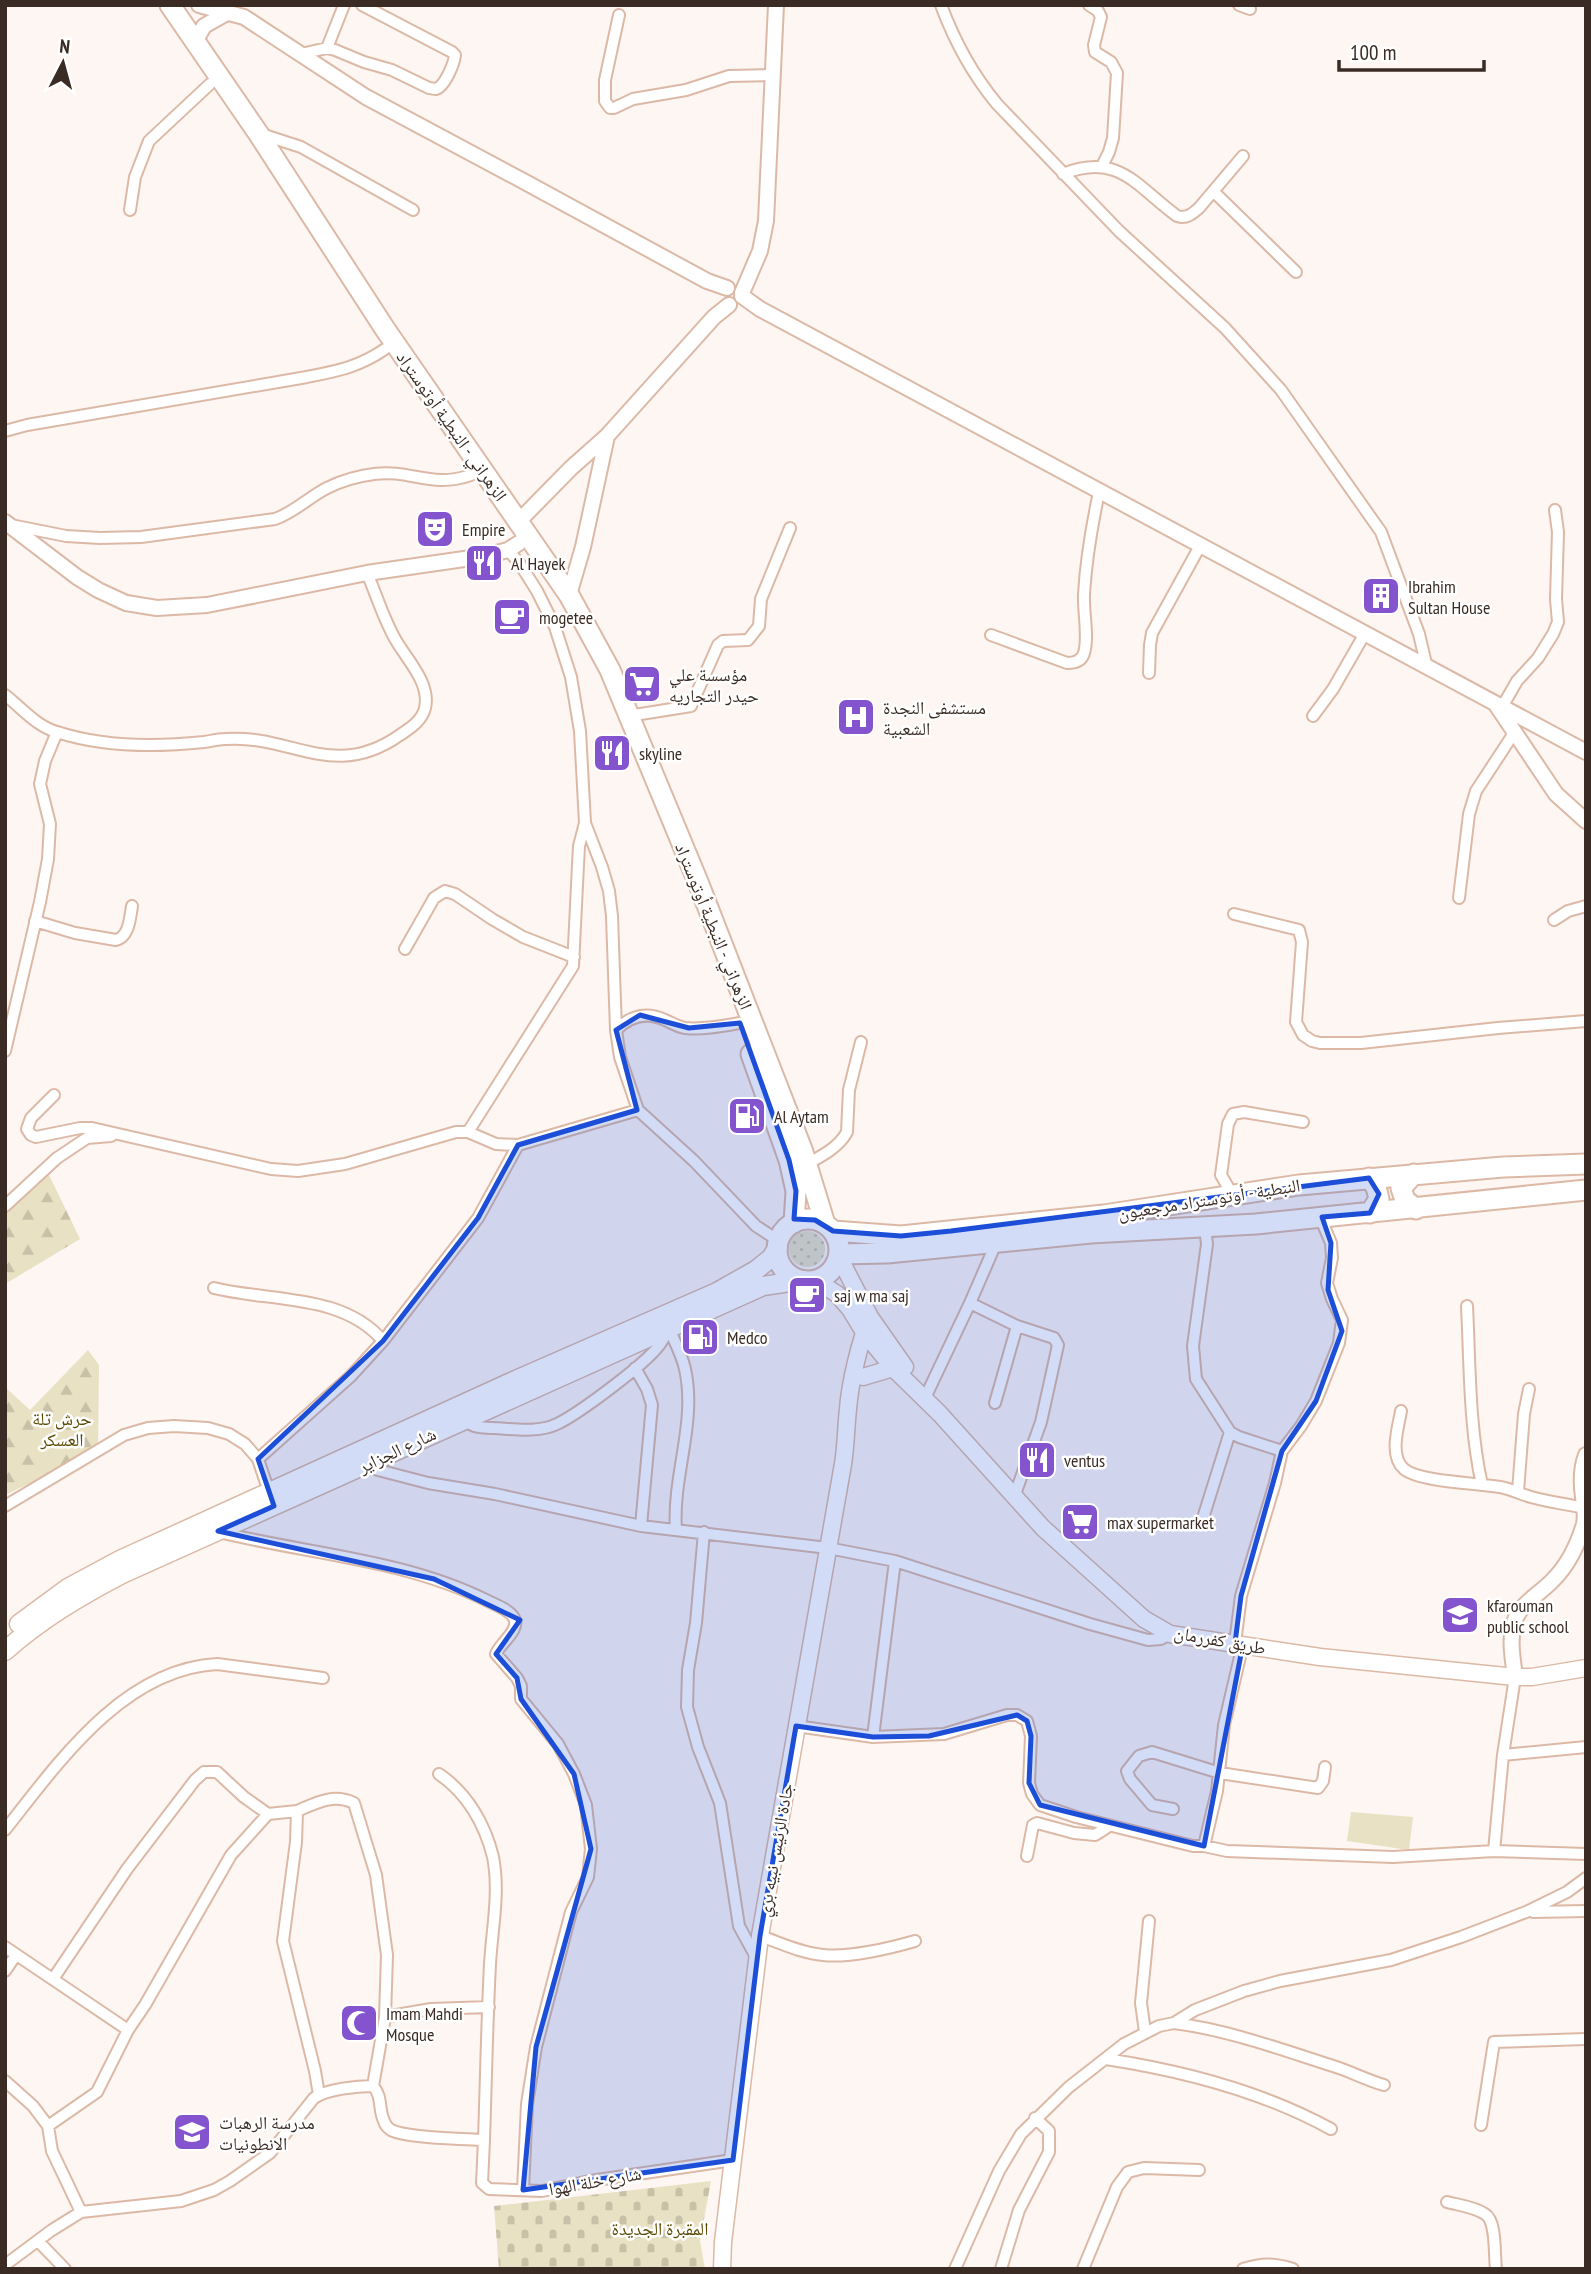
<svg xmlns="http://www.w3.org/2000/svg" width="1591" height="2274" font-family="'PT Sans Narrow','Noto Naskh Arabic',sans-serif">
	<defs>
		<pattern id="grass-dots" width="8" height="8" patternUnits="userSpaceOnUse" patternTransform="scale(1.75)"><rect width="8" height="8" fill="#e8e1c4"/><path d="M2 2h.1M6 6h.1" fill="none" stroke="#c8c1a8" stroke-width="1.8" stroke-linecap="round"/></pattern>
		<pattern id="forest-firs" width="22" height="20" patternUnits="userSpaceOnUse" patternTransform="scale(1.75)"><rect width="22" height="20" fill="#e8e1c4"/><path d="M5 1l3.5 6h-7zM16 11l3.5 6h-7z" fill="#c8c1a8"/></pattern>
		<pattern id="cemetery-stones" width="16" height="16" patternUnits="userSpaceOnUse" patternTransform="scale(1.75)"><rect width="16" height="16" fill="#e8e1c4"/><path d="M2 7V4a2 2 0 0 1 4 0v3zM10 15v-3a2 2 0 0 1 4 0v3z" fill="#c8c1a8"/></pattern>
	</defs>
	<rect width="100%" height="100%" fill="#fdf6f2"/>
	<path fill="url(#grass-dots)" d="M789 1249a18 18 0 1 1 36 0a18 18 0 1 1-36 0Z"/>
	<path fill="url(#forest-firs)" d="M49 1175 80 1239 5 1284V1207L16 1196Z
		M88 1350 99 1365 98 1451 5 1495V1387L30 1410Z"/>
	<path fill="url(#cemetery-stones)" d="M711 2181 700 2241 705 2269H499L494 2206Z"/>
	<path fill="#e8e1c4" d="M1351 1812 1413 1817 1409 1850 1347 1841Z"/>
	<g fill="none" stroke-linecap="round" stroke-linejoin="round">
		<defs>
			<path id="minor" d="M941 5C954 40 973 75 997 104L1119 231 1225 328 1281 390 1381 532 1419 634 1427 668
				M1089 5 1098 11 1101 17 1094 45 1095 52 1111 62 1117 73 1113 138 1109 152 1102 166
				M1239 5 1250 9
				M619 15 605 80V101L610 108H614L633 99 686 90 729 76 773 75
				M327 48 344 5
				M301 54 327 48 335 50 364 62 392 70 429 88C431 88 434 89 436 89 445 86 454 64 455 55L452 52 362 5
				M258 133 301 147 413 210
				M1063 174C1119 152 1136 186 1177 216 1187 219 1192 214 1199 208L1243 156
				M1214 192 1296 272
				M130 210 135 177 149 141 210 84
				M5 431 27 425 307 377C337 371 359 367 385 349
				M11 525 66 536 100 538 141 537 275 519C295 512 309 497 327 488 341 481 358 476 374 474 411 469 431 489 471 475
				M508 550 520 564 537 591 555 627 571 677 580 731 585 823 602 867 609 891 612 916 616 1030 620 1057 638 1110 694 1161 756 1226 779 1241
				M991 635 1067 663C1075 663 1082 661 1084 653 1089 637 1083 611 1084 594 1086 560 1092 525 1099 492
				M1149 673 1150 645 1152 633 1200 546
				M5 695C22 708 36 726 57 732 103 747 157 747 204 742 211 741 218 739 225 739 292 734 333 782 400 735 410 728 422 721 425 708 431 682 405 658 394 637 383 617 376 594 367 573
				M1502 707 1517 681 1538 658 1553 634 1558 622 1556 599 1558 532 1555 510
				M628 716 691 706 718 645 723 641 748 640 759 626 761 599 790 528
				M1313 716 1333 689 1364 635
				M1459 898 1469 814 1476 791 1514 733
				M1234 914 1299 930 1302 942 1296 1022 1303 1035 1312 1041 1320 1043H1361L1498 1028 1586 1021
				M1554 920 1568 911 1586 906
				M35 921 75 933 116 940C129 937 130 918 132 906
				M405 949 434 898 445 891 455 894 492 919 523 937 574 957
				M616 1030C630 1016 646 1011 665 1020 672 1023 678 1027 685 1028 703 1030 723 1026 740 1023
				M5 1051 40 902 48 859 50 824 40 784 45 761 57 732
				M54 1095 31 1118 27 1129 31 1135 36 1137 80 1128H92L271 1169 298 1171 345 1164 456 1132H468L496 1144 518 1145 638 1110
				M468 1132 573 966 578 865 579 846 585 823
				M807 1164C822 1156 839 1147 847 1132L849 1090 861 1042
				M1232 1194 1221 1175 1228 1124 1233 1114 1244 1112 1303 1122
				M5 1206 57 1158 87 1138 111 1136
				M1205 1228 1207 1244 1193 1346 1196 1379 1230 1432 1239 1437 1282 1451
				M214 1288C270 1302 343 1293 383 1341
				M970 1303 1017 1326 1054 1338 1058 1345 1041 1422 1014 1497
				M1467 1306C1470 1365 1469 1427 1482 1485
				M669 1329C675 1342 682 1355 685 1369 697 1423 672 1476 676 1530
				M635 1368 647 1389 652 1405 641 1526
				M924 1400 970 1303 997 1241
				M995 1403 1017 1326
				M1401 1411C1398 1428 1389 1456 1404 1469 1419 1482 1478 1483 1500 1487 1511 1489 1520 1494 1531 1497 1548 1502 1567 1504 1584 1508
				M465 1419C472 1429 482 1427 494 1428 514 1429 538 1433 557 1424 578 1414 652 1360 662 1341 664 1339 665 1333 665 1331
				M258 1459 351 1376 383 1341 478 1218 518 1145
				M364 1464 378 1470 428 1483 495 1494 641 1526 828 1548 895 1561 1090 1624 1148 1640 1161 1639 1170 1634
				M1518 1491 1524 1414 1529 1389
				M5 1506 124 1435 148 1428 174 1426 208 1428 229 1434 245 1444 258 1459 269 1492
				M1203 1518 1230 1432
				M219 1532C308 1554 404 1559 488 1601 496 1605 510 1610 514 1618 521 1630 499 1644 496 1654L517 1678 521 1686V1699L558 1744 574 1774 586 1805 591 1849 588 1877 571 1912 536 2047 527 2104 523 2190
				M704 1532 696 1623 688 1670 687 1707 698 1747 720 1803 739 1926 756 1957
				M1235 1643 1241 1596 1275 1483 1282 1451 1301 1426 1316 1401 1339 1343 1342 1320 1332 1299 1327 1283 1332 1258 1331 1243 1320 1217
				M1515 1677 1503 1755 1494 1851 1586 1854
				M796 1726 873 1737 895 1561
				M873 1737 944 1734 1007 1715H1017L1027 1721 1031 1736 1029 1783 1032 1794 1040 1805 1076 1817 1193 1846H1204L1217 1791 1224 1725 1243 1644
				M1503 1755 1586 1747
				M439 1774C467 1793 485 1824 493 1857 500 1892 492 1929 490 1964 487 2022 486 2081 484 2140
				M1173 1809 1152 1805 1130 1779 1127 1771 1139 1756 1152 1752 1220 1773 1318 1788 1323 1781 1325 1767
				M297 1811C316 1803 333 1793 354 1803L376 1875 387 1955 385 2017 373 2086
				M5 1830C58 1763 123 1669 217 1664L323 1678
				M1204 1846 1227 1851 1393 1857 1494 1851
				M1027 1856 1033 1825 1037 1823 1074 1833 1095 1835 1109 1826
				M1533 1912 1586 1911
				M760 1936C781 1943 801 1953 823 1955 849 1958 891 1948 915 1941
				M5 1947 128 2030
				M5 1971 16 1955
				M53 1979 127 1869 195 1780 204 1772H217L244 1797 268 1814
				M385 2017 431 2009 489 2007
				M1174 2023C1228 2030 1280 2049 1333 2066 1350 2071 1366 2080 1384 2085
				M1145 2032 1141 2003 1149 1921
				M1106 2059C1184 2071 1262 2091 1331 2129
				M5 2081 33 2106 48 2126
				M1481 2125 1494 2042 1586 2039
				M1447 2202C1458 2205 1475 2207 1485 2214 1497 2221 1494 2256 1496 2269
				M81 2212 52 2151 48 2126 97 2092 128 2030 145 2005 231 1855 268 1814 297 1811 296 1842 283 1941 315 2071 319 2095
				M38 2241 65 2269
				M5 2265 52 2230 81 2212 181 2201 214 2190 230 2181 270 2153 314 2098C327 2089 357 2086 373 2086 383 2097 378 2109 384 2121 385 2125 388 2128 391 2130 406 2138 464 2139 484 2140L482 2183 489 2189 542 2191 590 2181 733 2160
				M955 2269 999 2171 1021 2134 1069 2087 1124 2044 1159 2026 1174 2023 1195 2010 1244 1991 1280 1981 1391 1960 1461 1937 1526 1912 1567 1892 1586 1878
				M1001 2269 1019 2210 1049 2152V2131L1035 2118
				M1083 2269 1117 2187 1128 2172 1144 2168 1199 2170
				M1243 2269C1262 2263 1274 2263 1293 2269"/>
			<path id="tertiary" d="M199 5 244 17 366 97 525 182 707 281 727 288
				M195 42 204 26 227 13
				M742 293 760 251 766 221 776 5
				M742 296 760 309 1586 752
				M5 522 77 577 98 590 126 603 157 608 207 605 367 573 485 556 508 550 519 543
				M518 522 571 468 607 436 714 317 729 305
				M569 595 583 547 607 436
				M1497 706 1556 794 1586 821
				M1515 1677C1513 1660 1509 1640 1514 1623 1519 1604 1540 1594 1553 1580 1568 1565 1578 1544 1584 1524 1586 1515 1584 1506 1583 1497 1581 1483 1581 1468 1586 1455"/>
			<path id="secondary" d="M839 1257 870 1317 905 1367
				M809 1281 823 1285 837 1294 850 1309 864 1332 893 1368 940 1414 1043 1528 1144 1619 1170 1634 1320 1657 1515 1677H1532L1586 1668
				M863 1377 893 1368
				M722 2269 723 2242 760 1936 843 1464C846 1445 846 1427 848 1409 850 1382 860 1341 870 1317"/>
			<path id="primary" d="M19 1624 68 1588 120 1560 518 1379 717 1292 756 1270 771 1258 778 1247
				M5 1651C41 1619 80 1596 122 1574L763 1286 803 1280"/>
			<path id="trunk" d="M170 5 258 133 385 329 569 595 610 670 698 882 803 1152 825 1224
				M751 1054 789 1160 796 1191 794 1223
				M1414 1174 1401 1188 1405 1200 1416 1209
				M1369 1178 1376 1187 1379 1199 1370 1213
				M777 1250a31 31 0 1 1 62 0a31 31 0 1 1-62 0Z
				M833 1231 901 1236 1104 1215 1299 1185 1503 1167 1586 1164
				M839 1254 887 1253 1091 1233 1256 1224 1586 1190"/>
		</defs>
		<use href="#minor" stroke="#dcb9a6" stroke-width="14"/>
		<use href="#tertiary" stroke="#dcb9a6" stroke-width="18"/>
		<use href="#secondary" stroke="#dcb9a6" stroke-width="19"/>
		<use href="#primary" stroke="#dcb9a6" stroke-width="21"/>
		<use href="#trunk" stroke="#dcb9a6" stroke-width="23"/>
		<use href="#minor" stroke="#fff" stroke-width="10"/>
		<use href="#tertiary" stroke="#fff" stroke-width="14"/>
		<use href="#secondary" stroke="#fff" stroke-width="16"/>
		<use href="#primary" stroke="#fff" stroke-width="18"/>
		<use href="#trunk" stroke="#fff" stroke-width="19"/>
	</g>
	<path fill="#1d4ed8" fill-opacity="0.2" stroke="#1d4ed8" stroke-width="5" stroke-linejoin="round" d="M640 1015 689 1028 740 1023 789 1160 796 1191 794 1219 815 1220 833 1231 901 1236 951 1231 1369 1178 1379 1194 1370 1213 1322 1217 1331 1243 1328 1290 1342 1331 1316 1401 1282 1451 1241 1596 1235 1643 1243 1644 1204 1846 1040 1805 1029 1783 1031 1736 1027 1721 1017 1715 929 1736 873 1737 796 1726 760 1936 733 2160 523 2190 536 2047 591 1849 574 1774 521 1699 517 1678 496 1654 520 1620 434 1579 218 1531 274 1506 258 1459 383 1341 478 1218 518 1145 637 1110 616 1030Z"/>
	<defs>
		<symbol id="theatre-square" viewBox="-11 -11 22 22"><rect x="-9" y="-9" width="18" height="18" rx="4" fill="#8354cd" stroke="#fff"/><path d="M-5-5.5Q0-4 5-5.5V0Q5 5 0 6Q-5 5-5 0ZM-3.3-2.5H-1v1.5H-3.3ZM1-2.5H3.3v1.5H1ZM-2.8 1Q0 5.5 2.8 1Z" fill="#fff"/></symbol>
		<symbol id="restaurant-square" viewBox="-11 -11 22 22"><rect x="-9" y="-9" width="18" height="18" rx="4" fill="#8354cd" stroke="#fff"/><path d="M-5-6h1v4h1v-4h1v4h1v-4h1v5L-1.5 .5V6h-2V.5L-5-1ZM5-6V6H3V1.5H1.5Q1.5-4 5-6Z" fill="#fff"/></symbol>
		<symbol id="building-square" viewBox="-11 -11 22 22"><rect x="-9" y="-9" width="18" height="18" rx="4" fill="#8354cd" stroke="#fff"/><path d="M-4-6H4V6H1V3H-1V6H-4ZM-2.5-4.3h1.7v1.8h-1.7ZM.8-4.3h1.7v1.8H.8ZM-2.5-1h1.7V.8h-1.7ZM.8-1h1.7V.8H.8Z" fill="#fff"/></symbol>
		<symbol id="cafe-square" viewBox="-11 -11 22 22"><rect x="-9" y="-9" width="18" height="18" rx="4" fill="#8354cd" stroke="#fff"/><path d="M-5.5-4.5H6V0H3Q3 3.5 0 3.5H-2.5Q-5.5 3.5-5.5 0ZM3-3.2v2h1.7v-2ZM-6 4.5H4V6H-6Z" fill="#fff"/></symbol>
		<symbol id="supermarket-square" viewBox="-11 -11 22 22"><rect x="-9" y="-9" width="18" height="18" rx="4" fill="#8354cd" stroke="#fff"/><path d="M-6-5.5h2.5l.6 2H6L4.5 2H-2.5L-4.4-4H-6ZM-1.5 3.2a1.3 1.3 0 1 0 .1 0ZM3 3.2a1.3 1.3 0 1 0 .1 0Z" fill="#fff"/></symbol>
		<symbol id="hospital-square" viewBox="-11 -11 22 22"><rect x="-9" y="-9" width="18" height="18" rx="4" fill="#8354cd" stroke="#fff"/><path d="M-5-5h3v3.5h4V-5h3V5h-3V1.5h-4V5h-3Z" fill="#fff"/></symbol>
		<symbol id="fuel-square" viewBox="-11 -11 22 22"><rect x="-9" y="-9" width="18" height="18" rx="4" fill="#8354cd" stroke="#fff"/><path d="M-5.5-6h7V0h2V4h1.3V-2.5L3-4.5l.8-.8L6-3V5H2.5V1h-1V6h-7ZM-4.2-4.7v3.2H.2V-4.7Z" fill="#fff"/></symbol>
		<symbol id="school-square" viewBox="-11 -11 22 22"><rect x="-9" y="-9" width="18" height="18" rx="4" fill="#8354cd" stroke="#fff"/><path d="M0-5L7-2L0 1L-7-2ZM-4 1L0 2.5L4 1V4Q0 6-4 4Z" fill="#fff"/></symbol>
		<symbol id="mosque-square" viewBox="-11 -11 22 22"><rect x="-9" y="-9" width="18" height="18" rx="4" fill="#8354cd" stroke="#fff"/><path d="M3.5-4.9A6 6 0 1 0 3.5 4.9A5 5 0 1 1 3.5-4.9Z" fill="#fff"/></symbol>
	</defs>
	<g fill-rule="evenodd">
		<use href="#theatre-square" x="413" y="507" width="44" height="44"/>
		<use href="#restaurant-square" x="462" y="541" width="44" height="44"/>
		<use href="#building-square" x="1359" y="574" width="44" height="44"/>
		<use href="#cafe-square" x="490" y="595" width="44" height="44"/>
		<use href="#supermarket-square" x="620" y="662" width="44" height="44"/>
		<use href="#hospital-square" x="834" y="695" width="44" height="44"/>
		<use href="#restaurant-square" x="590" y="731" width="44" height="44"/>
		<use href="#fuel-square" x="725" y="1094" width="44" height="44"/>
		<use href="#cafe-square" x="785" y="1273" width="44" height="44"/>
		<use href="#fuel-square" x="678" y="1315" width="44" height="44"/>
		<use href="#restaurant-square" x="1015" y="1438" width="44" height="44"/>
		<use href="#supermarket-square" x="1058" y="1500" width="44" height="44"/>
		<use href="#school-square" x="1438" y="1593" width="44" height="44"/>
		<use href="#mosque-square" x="337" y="2001" width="44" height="44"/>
		<use href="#school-square" x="170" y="2110" width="44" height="44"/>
	</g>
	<g text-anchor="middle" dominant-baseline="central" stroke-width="5" stroke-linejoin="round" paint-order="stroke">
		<g font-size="18" fill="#3a2c25" stroke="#fff">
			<text transform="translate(452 426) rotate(55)">الزهراني - النبطية أوتوستراد</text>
			<text transform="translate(714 926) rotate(68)">الزهراني - النبطية أوتوستراد</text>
			<text transform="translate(1209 1199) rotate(-9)">النبطية - أوتوستراد مرجعيون</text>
			<text transform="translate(397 1450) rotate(-25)">شارع الجزاير</text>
			<text transform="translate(1220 1640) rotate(10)">طريق كفررمان</text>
			<text transform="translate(775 1850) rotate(-80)">جادة الرئيس نبيه بري</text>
			<text transform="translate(595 2181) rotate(-10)">شارع خلة الهوا</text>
		</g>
		<g font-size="18" fill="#3a2c25" stroke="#fff" text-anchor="start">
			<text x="462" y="529">Empire</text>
			<text x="511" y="563">Al Hayek</text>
			<text x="1408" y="586">Ibrahim<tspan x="1408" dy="21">Sultan House</tspan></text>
			<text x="539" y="617">mogetee</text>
			<text x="669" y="674">مؤسسة علي<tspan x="669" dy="21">حيدر التجاريه</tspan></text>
			<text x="883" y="707">مستشفى النجدة<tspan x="883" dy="21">الشعبية</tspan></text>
			<text x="639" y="753">skyline</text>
			<text x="774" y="1116">Al Aytam</text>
			<text x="834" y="1295">saj w ma saj</text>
			<text x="727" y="1337">Medco</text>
			<text x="1064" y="1460">ventus</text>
			<text x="1107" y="1522">max supermarket</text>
			<text x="1487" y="1605">kfarouman<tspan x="1487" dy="21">public school</tspan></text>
			<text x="386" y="2013">Imam Mahdi<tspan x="386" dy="21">Mosque</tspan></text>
			<text x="219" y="2122">مدرسة الرهبات<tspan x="219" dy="21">الانطونيات</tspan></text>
		</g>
		<g font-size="18" fill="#594900" stroke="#fff">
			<text x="62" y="1418">حرش تلة<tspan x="62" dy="21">العسكر</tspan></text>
			<text x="660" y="2228">المقبرة الجديدة</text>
		</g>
	</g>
	<rect width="1591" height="2274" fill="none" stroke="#3a2c25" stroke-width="14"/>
	<g transform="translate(63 63) rotate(6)" stroke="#ffffff" stroke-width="5" paint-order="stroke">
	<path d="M0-5L12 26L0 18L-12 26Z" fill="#3a2c25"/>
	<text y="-10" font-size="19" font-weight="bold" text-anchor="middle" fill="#3a2c25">N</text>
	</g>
	<path d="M1339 60v10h145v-10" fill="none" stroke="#3a2c25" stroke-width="3.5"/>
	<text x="1350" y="60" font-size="21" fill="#3a2c25" stroke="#ffffff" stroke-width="5" paint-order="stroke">100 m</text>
</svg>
